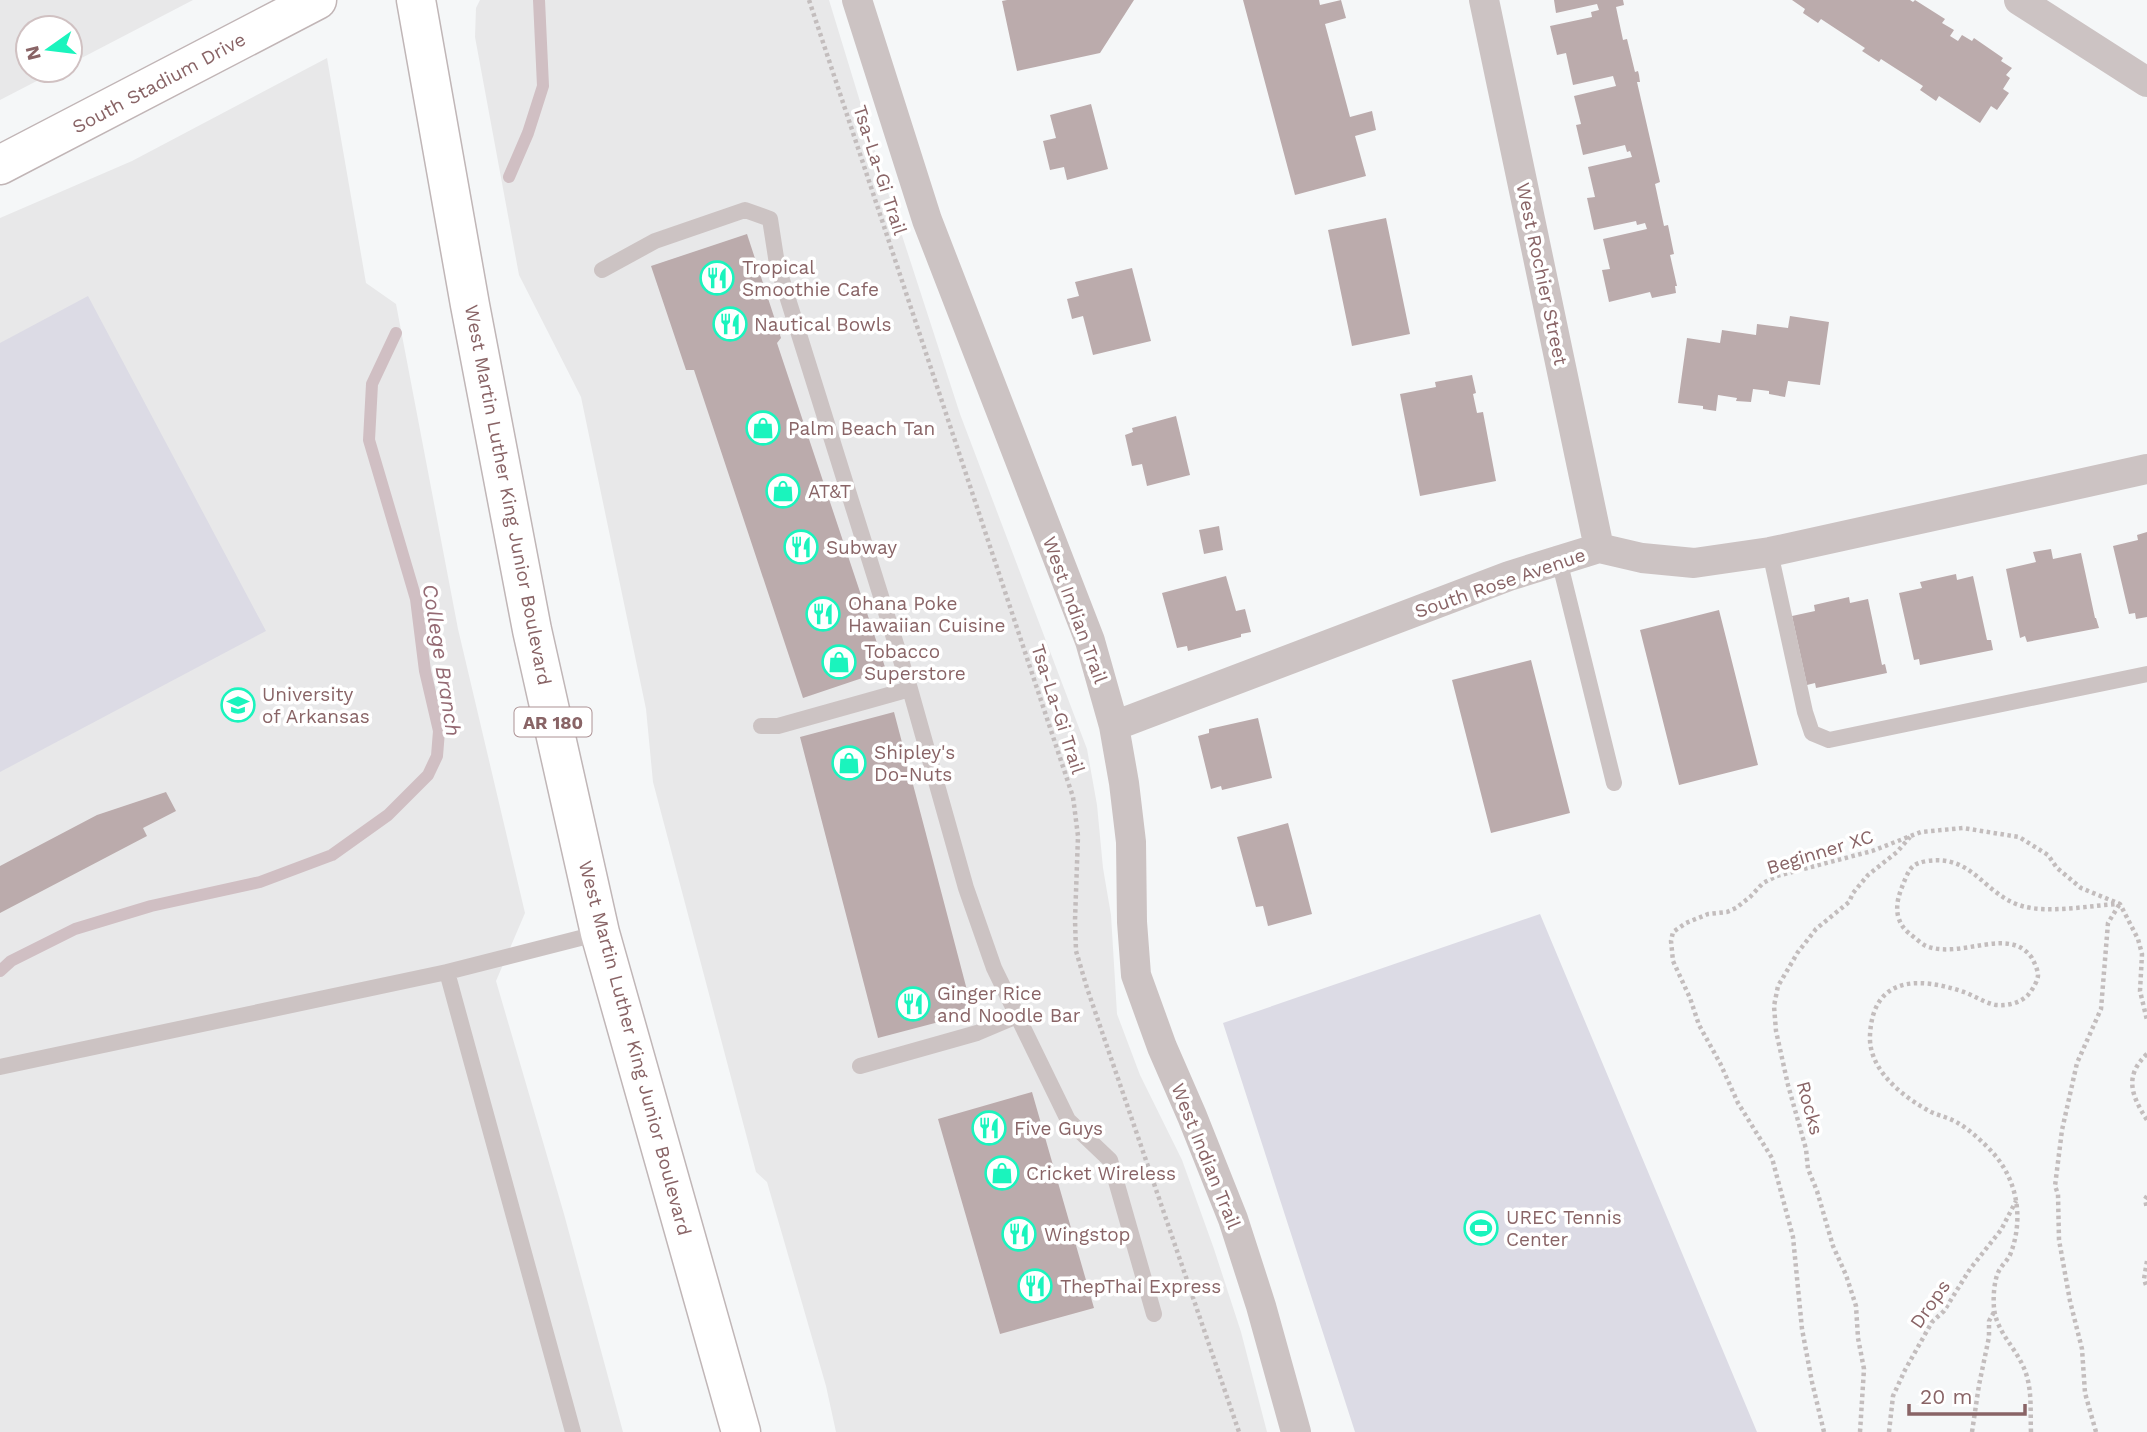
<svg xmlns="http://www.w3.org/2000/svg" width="2147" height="1432" font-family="'Work Sans',sans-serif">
	<rect width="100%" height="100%" fill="#f5f7f8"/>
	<path fill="#e8e8e9" d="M0 0H193L70 64V28H28V70H58L0 100Z
		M480 0H829L884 180 960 414 1087 749 1097 805 1103 868 1111 915 1117 1014 1140 1075 1182 1160 1214 1249 1241 1332 1267 1432H836L826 1386 767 1182 756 1172 653 782 646 709 581 397 519 275 475 37 476 8Z
		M327 58 366 283 396 304 458 629 525 913 496 981 564 1214 623 1432H0V218L132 161Z"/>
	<path fill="#dcdbe5" d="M88 296 266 631 0 772V343Z
		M1540 914 1757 1432H1355L1223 1023Z"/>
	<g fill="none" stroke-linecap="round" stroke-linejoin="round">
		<path stroke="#d0bfc3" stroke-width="12" d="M509 177 528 133 543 86 539 0
			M0 971 11 961 75 929 151 906 260 882 332 855 388 815 428 775 437 756 439 731 425 671 416 599 369 440 372 384 396 333"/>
	</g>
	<path fill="#bbabac" d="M1007 0H1134L1100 53 1017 71 1002 1Z
		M1243 0H1319L1320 5 1341 0 1346 18 1325 24 1350 117 1372 111 1376 130 1355 136 1366 176 1295 195Z
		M1554 0H1623L1624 5 1616 7 1623 40 1627 39 1635 72 1638 71 1639 75 1640 82H1637L1660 182 1655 184 1664 226 1668 225 1674 254 1670 255 1677 286H1675L1676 293 1652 298 1650 292 1609 302 1602 270 1610 269 1603 239 1647 229 1645 223 1637 225 1636 221 1594 230 1587 198 1595 197 1588 167 1632 157 1630 151 1627 152 1625 145 1583 155 1576 125 1581 124 1574 96 1616 86 1613 76 1573 85 1566 53 1557 55 1550 26 1592 17 1591 12 1599 10 1597 4 1556 13Z
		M1792 0H1910L1913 2 1915 0 1945 19 1942 23 1954 30 1950 36 1958 41 1962 35 1972 41 1974 38 2003 58 2001 61 2012 68 2006 75 2010 78 2003 89 2009 93 1997 110 1991 106 1980 123 1939 96 1936 101 1920 90 1923 86 1881 59 1879 62 1862 51 1865 48 1821 19 1818 23 1803 13 1805 9Z
		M1091 104 1108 169 1067 180 1064 167 1050 170 1043 141 1056 138 1050 115Z
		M1386 218 1410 334 1352 346 1328 230Z
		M747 234 781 338 777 343 886 670 803 698 694 370H686L651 266Z
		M1132 268 1151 341 1093 355 1083 316 1072 319 1067 299 1079 296 1075 282Z
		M1790 316 1829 322 1820 385 1788 381 1785 397 1769 394V391L1753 389 1751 402 1736 401 1737 398 1718 395 1716 411 1703 409V406L1678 403 1687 338 1720 343 1722 330 1756 335 1757 324 1788 328Z
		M1472 375 1476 393 1473 394 1477 413 1483 412 1496 481 1420 496 1400 394 1436 387 1435 382Z
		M1176 416 1190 475 1147 486 1142 464 1132 466 1125 435 1133 432 1132 428Z
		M1219 526 1223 550 1204 554 1199 530Z
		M2147 532V617L2136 619 2135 613 2129 614 2113 546 2138 540 2137 535Z
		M2051 549 2053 559 2081 553 2095 618H2096L2099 628 2027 642 2025 636 2020 638 2006 569 2036 562 2033 552Z
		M1956 574 1957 580 1973 576 1987 640H1991L1993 650 1920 665 1919 659 1914 660 1899 593 1922 588 1920 582Z
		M1226 576 1236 611 1245 609 1251 632 1241 634V637L1188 651 1187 646 1177 648 1162 593Z
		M1849 597 1850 603 1868 599 1882 665 1885 664 1887 673 1816 688 1815 683 1807 685 1792 616 1815 611 1814 605Z
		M1719 610 1758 765 1679 785 1640 630Z
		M1531 660 1570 813 1491 833 1452 680Z
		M894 712 973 1013 878 1038 800 737Z
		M1258 718 1272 778 1222 790 1221 786 1211 789 1198 736 1209 733V729Z
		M166 792 176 811 143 828 147 836 0 913V866L97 815Z
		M1288 823 1312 914 1268 926 1263 906 1256 907 1237 837Z
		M1032 1092 1094 1308 1000 1334 938 1119Z"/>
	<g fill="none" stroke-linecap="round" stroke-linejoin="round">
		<defs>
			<path id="secondary" d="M0 165 317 0"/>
			<path id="primary" d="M416 0 470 305 532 630 600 933 741 1432"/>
		</defs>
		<use href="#secondary" stroke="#c1b5b6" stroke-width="41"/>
		<use href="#primary" stroke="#c0b6b7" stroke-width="41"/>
		<path stroke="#c3bdbd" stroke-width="4.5" stroke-dasharray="3.5 3.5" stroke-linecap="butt" d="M809 0 1073 797 1078 836 1075 920 1076 951 1087 988 1239 1432
			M2147 1054C2124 1076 2131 1095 2147 1120
			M2147 1196 2145 1199 2147 1209
			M2147 1261 2144 1279 2147 1288
			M1824 1432 1812 1382 1802 1329 1793 1237 1772 1158 1738 1103 1720 1063 1699 1025 1690 998 1673 961 1671 941 1673 932 1686 923 1708 914 1727 912 1736 908 1750 897 1763 883 1777 876 1872 851 1921 832 1963 828 2019 837 2048 855 2057 868 2081 888 2120 904 2138 939 2142 954 2140 991 2147 1020
			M1860 1432 1864 1369 1858 1338 1856 1306 1846 1275 1833 1246 1817 1191 1808 1169 1806 1149 1788 1085 1776 1031 1774 1006 1778 986 1798 952 1816 929 1849 902 1853 893 1868 875 1897 852 1910 837
			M1889 1432 1893 1396 1905 1370 1932 1322 1944 1311 1970 1269 2001 1230 2016 1201
			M1972 1432 1979 1385 1989 1337V1321L1994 1312
			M2031 1432C2030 1409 2033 1385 2022 1364 2013 1345 1996 1330 1994 1308 1993 1297 1994 1278 2000 1269 2003 1264 2007 1261 2010 1255 2024 1220 2018 1181 1993 1153 1984 1143 1970 1130 1958 1123 1950 1118 1940 1116 1931 1112 1903 1097 1868 1070 1870 1035 1873 975 1920 977 1964 992 1975 996 1985 1003 1996 1005 2008 1006 2020 1003 2028 995 2032 990 2038 981 2038 975 2038 970 2034 962 2032 958 2010 926 1963 958 1929 947 1924 946 1919 941 1915 938 1906 931 1901 927 1898 916 1895 901 1901 890 1906 877 1911 866 1915 863 1927 861 1973 854 1984 895 2022 906 2050 914 2091 905 2120 904
			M2096 1432 2085 1393 2082 1349 2070 1301 2059 1240 2058 1194 2055 1186 2062 1130 2077 1063 2101 1009 2108 923 2119 905"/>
		<path stroke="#ccc3c3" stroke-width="16" d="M602 270 655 241 745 210 770 219 777 264 910 689 966 888 994 968 1068 1120 1110 1160 1154 1314
			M1770 552 1805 712 1812 733 1829 740 2147 674
			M1559 560 1614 783
			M761 726H778L910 689
			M447 972 573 1432
			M860 1066 977 1033 1017 1016
			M0 1067 447 972 600 933"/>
		<path stroke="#ccc3c3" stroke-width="30" d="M857 0 927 220 1090 641 1114 726 1124 783 1131 842 1132 922 1136 975 1162 1047 1192 1116 1233 1219 1261 1306 1296 1432
			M1484 0 1599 548
			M2019 0 2147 82
			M1114 726 1509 576 1599 548 1642 558 1694 563 1770 552 2147 469"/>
		<use href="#secondary" stroke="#fff" stroke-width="38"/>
		<use href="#primary" stroke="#fff" stroke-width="38"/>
	</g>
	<defs>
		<symbol id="restaurant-ring" viewBox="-11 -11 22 22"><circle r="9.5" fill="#fff" stroke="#1af4bd" stroke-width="1.5"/><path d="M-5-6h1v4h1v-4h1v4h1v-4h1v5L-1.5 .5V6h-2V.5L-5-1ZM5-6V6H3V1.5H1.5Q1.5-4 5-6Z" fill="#1af4bd"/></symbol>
		<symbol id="shop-ring" viewBox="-11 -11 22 22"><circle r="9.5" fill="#fff" stroke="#1af4bd" stroke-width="1.5"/><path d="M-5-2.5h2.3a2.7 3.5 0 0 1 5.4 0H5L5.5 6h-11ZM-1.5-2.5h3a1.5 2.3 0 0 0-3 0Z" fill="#1af4bd"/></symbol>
		<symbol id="university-ring" viewBox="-11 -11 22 22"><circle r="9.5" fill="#fff" stroke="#1af4bd" stroke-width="1.5"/><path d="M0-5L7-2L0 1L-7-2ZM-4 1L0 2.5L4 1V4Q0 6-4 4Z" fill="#1af4bd"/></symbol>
		<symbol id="stadium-ring" viewBox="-11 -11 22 22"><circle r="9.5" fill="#fff" stroke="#1af4bd" stroke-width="1.5"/><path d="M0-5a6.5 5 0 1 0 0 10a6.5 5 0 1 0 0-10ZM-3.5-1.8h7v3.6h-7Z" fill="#1af4bd"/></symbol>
	</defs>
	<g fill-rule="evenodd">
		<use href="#restaurant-ring" x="698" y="259" width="38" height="38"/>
		<use href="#restaurant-ring" x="711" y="305" width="38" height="38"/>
		<use href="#shop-ring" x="744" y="409" width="38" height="38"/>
		<use href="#shop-ring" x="764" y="472" width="38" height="38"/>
		<use href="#restaurant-ring" x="782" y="528" width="38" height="38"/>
		<use href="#restaurant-ring" x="804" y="595" width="38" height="38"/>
		<use href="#shop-ring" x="820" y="643" width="38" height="38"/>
		<use href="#university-ring" x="219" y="686" width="38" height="38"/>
		<use href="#shop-ring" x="830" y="744" width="38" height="38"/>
		<use href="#restaurant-ring" x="894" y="985" width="38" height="38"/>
		<use href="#restaurant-ring" x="970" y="1109" width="38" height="38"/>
		<use href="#shop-ring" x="983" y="1154" width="38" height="38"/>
		<use href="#stadium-ring" x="1462" y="1209" width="38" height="38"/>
		<use href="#restaurant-ring" x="1000" y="1215" width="38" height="38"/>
		<use href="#restaurant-ring" x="1016" y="1267" width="38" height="38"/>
	</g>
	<g text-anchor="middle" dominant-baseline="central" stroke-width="7" stroke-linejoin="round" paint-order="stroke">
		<rect fill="#fff" stroke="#ac9294" stroke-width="2" x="514.5" y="707.5" width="77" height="29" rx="5"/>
		<g font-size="18" font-weight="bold" fill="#896466">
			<text x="553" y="722">AR 180</text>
		</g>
		<g font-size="19" fill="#896466" stroke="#fff">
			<text transform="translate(159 83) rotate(-28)">South Stadium Drive</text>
			<text transform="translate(880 170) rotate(72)">Tsa-La-Gi Trail</text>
			<text transform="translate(1542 274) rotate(78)">West Rochier Street</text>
			<text transform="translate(508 495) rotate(79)">West Martin Luther King Junior Boulevard</text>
			<text transform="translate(1500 583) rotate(-19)">South Rose Avenue</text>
			<text transform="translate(1075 610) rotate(70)">West Indian Trail</text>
			<text transform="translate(1058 709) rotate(72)">Tsa-La-Gi Trail</text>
			<text transform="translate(1820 852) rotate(-17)">Beginner XC</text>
			<text transform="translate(635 1048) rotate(75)">West Martin Luther King Junior Boulevard</text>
			<text transform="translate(1810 1108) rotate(75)">Rocks</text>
			<text transform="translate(1206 1156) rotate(68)">West Indian Trail</text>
			<text transform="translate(1930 1304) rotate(-55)">Drops</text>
		</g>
		<g font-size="19" fill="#896466" stroke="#fff" text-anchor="start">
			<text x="742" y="267">Tropical<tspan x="742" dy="22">Smoothie Cafe</tspan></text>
			<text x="754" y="324">Nautical Bowls</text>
			<text x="788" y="428">Palm Beach Tan</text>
			<text x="808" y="491">AT&amp;T</text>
			<text x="826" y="547">Subway</text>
			<text x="848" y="603">Ohana Poke<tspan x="848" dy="22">Hawaiian Cuisine</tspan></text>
			<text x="864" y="651">Tobacco<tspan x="864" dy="22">Superstore</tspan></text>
			<text x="262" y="694">University<tspan x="262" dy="22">of Arkansas</tspan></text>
			<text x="874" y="752">Shipley's<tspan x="874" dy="22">Do-Nuts</tspan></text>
			<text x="937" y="993">Ginger Rice<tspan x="937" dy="22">and Noodle Bar</tspan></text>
			<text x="1014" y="1128">Five Guys</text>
			<text x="1026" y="1173">Cricket Wireless</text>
			<text x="1506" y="1217">UREC Tennis<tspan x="1506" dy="22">Center</tspan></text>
			<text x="1044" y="1234">Wingstop</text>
			<text x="1060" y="1286">ThepThai Express</text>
		</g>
		<g font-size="21" font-style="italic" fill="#946a73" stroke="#fff">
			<text transform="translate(442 660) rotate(81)">College Branch</text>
		</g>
	</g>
	<g transform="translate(49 49) rotate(256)"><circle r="33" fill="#ffffff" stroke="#d0c1c2" stroke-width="2"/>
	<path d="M0-5L12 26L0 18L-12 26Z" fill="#1af4bd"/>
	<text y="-10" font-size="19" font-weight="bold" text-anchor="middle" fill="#896466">N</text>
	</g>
	<path d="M1909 1404v10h116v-10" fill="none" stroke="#896466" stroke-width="3.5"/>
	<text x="1920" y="1404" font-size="21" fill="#896466" stroke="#ffffff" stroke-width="5" paint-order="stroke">20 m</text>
</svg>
